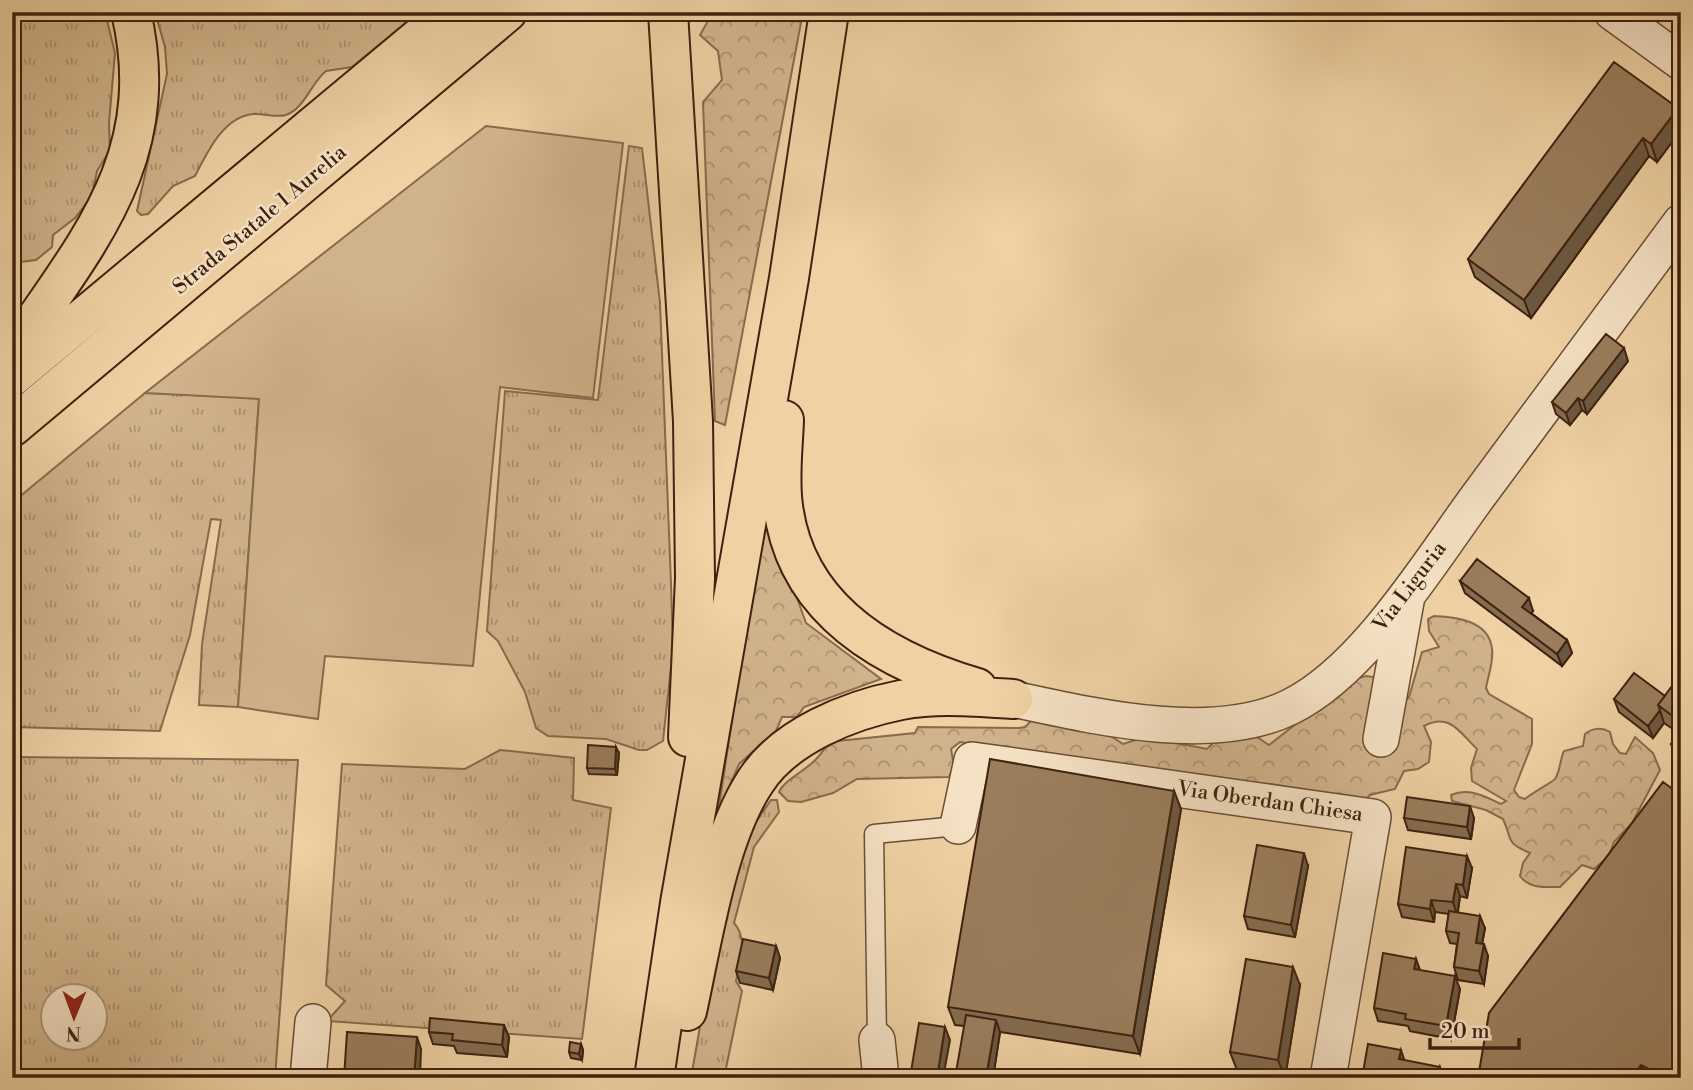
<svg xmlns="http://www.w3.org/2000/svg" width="1693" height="1090" font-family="'Libre Bodoni',serif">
	<defs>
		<pattern id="grass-tufts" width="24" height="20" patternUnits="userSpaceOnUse" patternTransform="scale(1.75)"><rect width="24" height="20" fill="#d1b38b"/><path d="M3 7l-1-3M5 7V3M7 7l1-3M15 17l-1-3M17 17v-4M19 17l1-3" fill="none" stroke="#ab9170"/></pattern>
		<pattern id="forest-crowns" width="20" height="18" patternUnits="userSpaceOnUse" patternTransform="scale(1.75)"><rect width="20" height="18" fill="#d1b38b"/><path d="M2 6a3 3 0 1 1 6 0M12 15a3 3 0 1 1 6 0" fill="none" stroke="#ab9170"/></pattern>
	</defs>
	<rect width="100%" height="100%" fill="#efd1a4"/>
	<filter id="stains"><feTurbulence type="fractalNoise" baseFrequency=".00286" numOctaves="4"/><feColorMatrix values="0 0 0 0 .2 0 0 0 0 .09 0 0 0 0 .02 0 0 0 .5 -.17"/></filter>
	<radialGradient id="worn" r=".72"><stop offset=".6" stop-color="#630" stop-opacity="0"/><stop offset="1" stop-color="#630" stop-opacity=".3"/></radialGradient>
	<path fill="url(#grass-tufts)" stroke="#886a4d" stroke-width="2" fill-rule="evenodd" d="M12 12H105L115 53 109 123 110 150 97 171 92 196 75 218 53 235 52 247 36 260 12 263Z
		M155 12H419L352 67 326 71C311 83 305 108 286 115 276 118 263 113 253 114 223 117 207 153 195 176L173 186 148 214 141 215 137 211 167 74 165 47Z
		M629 146 642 148 660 303 671 584 673 648 663 741 647 750H639L606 739 548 736 536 728 525 692 498 641 487 631 505 391 598 400Z
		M145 393 259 398 238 707 199 705 202 644 221 520 211 519 190 635 160 731 12 727V503Z
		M500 750 574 758 573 800 611 808 582 1039 327 1021 345 1001 326 985 342 764 465 769Z
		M12 757 298 760 275 1078H12ZM52 996H94V1038H52Z
		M771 800H777L779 812 754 847 734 923C748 938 741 963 736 981L742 991 724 1078H691L709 975 749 832Z"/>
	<path fill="url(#forest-crowns)" stroke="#886a4d" stroke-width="2" d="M713 12H803L725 425 715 421 703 102 722 80 718 51 700 35Z
		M766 496 771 526 806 623 881 679 804 707 797 717H782L776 731 739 764 718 813Z
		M1434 616C1455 617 1489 620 1492 649 1494 661 1488 676 1486 688L1489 694 1532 719V744L1514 790 1519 797 1525 799C1531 793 1553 782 1555 779 1560 772 1560 759 1564 751L1583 746 1585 734C1592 728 1602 727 1610 732L1613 744 1620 753 1626 754 1635 737 1653 753 1660 770 1632 823 1614 842 1609 856 1594 869 1582 865 1560 887C1546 887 1529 889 1520 876L1523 863 1530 853C1504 842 1513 840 1503 819L1486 810 1452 801 1451 795C1469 787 1486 797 1501 804L1506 801 1472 781 1471 768 1477 749C1460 733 1450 712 1424 726L1431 742 1429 762 1418 769 1404 771 1395 789 1370 795 1365 800 1271 784 1243 787 960 742 951 749 954 766 949 777 857 779 833 793 801 802 788 801 779 792C786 776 816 769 828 742L915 733 918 727 1019 728 1025 727 1034 718 1103 731 1123 744 1145 737 1207 749 1221 735H1254L1269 745 1352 680 1366 676 1380 678 1400 707 1409 697 1422 652 1439 647 1429 631 1428 619Z"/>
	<path fill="#d1b38b" stroke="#886a4d" stroke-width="2" d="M486 126 623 143 593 398 500 387 473 666 325 656 318 719 238 707 259 399 145 393Z"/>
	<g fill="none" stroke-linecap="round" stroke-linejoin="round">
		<defs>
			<path id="lane" d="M877 1040 874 834 958 826"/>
			<path id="street" d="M1612 12 1681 62
				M1013 699C1092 716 1213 745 1290 707 1365 670 1429 563 1479 495 1546 404 1613 313 1681 222
				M1381 739 1407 596
				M958 826 972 760 1373 817 1328 1078
				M877 1040 881 1078
				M308 1078 313 1022"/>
			<path id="highway" d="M668 12 693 421 695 578 688 737
				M12 354C87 242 165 158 131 12
				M12 377 450 12
				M784 420C783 448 779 478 783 506 796 610 885 661 977 688
				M12 427 507 12
				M687 1011C702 943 717 840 755 782 784 736 850 710 901 700 937 693 976 697 1013 699
				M654 1078 680 903 789 278 829 12"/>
		</defs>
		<use href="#lane" stroke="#6a4e34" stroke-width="21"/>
		<use href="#street" stroke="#6a4e34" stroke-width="38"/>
		<use href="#highway" stroke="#3e220f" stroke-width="42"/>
		<use href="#lane" stroke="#f5e1c4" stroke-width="18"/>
		<use href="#street" stroke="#f5e1c4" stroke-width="35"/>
		<use href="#highway" stroke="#efd1a4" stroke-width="38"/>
	</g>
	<path fill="#846c4f" stroke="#3e220f" stroke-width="2" d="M1678 108 1681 117V130L1657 162 1649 156 1531 318 1475 277 1468 259Z
		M1628 361 1587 414 1582 410 1570 425 1556 414 1552 402Z
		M1460 581 1533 611 1531 613 1567 640 1572 653 1562 666 1465 593Z
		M1681 674V760L1676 756 1671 744 1680 734 1664 723 1653 738 1619 712 1614 699 1665 696Z
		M619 753 617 775 589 774 587 768Z
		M1174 791 1181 809 1140 1054 1000 1032 993 1078 964 1026 955 1025 948 1007Z
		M1681 795V1078H1478Z
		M1404 818H1474L1471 839 1408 830Z
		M1308 866 1295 937 1248 929 1244 916Z
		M1472 868 1467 898 1460 896 1458 912 1485 928 1482 944 1488 956 1484 984 1458 980 1454 967 1457 944 1450 943 1446 931 1449 914 1435 912 1434 922 1402 917 1398 904Z
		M776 946 780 958 773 990 740 983 736 971Z
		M1416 959 1420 970 1460 989 1451 1039 1410 1031 1408 1026 1378 1021 1374 1008Z
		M1300 985 1285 1078 1237 1070 1230 1052Z
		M429 1032 509 1037 507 1057 457 1053 454 1046 433 1044Z
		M581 1044 583 1050 582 1060 571 1058 569 1052Z"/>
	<path fill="#6c5840" stroke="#3e220f" stroke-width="2" d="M1678 108 1681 117V130L1657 162 1651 144Z
		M1643 138 1649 156 1531 318 1524 300Z
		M1624 348 1628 361 1587 414 1583 401Z
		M1578 398 1582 410 1570 425 1566 413Z
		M1529 598 1533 611 1527 619 1522 607Z
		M1567 640 1572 653 1562 666 1557 654Z
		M1660 710 1664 723 1653 738 1648 726Z
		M616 747 619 753 617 775 615 769Z
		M1174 791 1181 809 1140 1054 1133 1036Z
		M1470 806 1474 818 1471 839 1467 827Z
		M1304 853 1308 866 1295 937 1291 925Z
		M1467 856 1472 868 1467 898 1463 885Z
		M1456 884 1460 896 1457 915 1453 902Z
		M1431 900 1435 912 1434 922 1430 909Z
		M1480 916 1485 928 1480 955 1476 943Z
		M1484 944 1488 956 1484 984 1479 971Z
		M776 946 780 958 773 990 769 978Z
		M1416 959 1420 971 1414 969Z
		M1293 967 1300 985 1285 1078 1278 1060Z
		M1455 976 1460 989 1451 1039 1446 1026Z
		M996 1020 1000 1032 993 1078H986Z
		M504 1025 509 1037 507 1057 502 1045Z
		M945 1027 950 1040 943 1078H937Z
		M417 1037 421 1049 420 1078H414Z
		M581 1044 583 1050 582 1060 579 1054Z
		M1401 1050 1405 1062 1399 1059Z
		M1641 1065 1646 1078H1631Z
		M1440 1067 1444 1078H1438Z
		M1564 1072 1566 1078H1559Z"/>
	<path fill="#9a7d5c" stroke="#3e220f" stroke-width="2" d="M1614 62 1678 108 1651 144 1643 138 1524 300 1468 259Z
		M1606 334 1624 348 1583 401 1578 398 1566 413 1552 402Z
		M1477 559 1529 598 1522 607 1567 640 1557 654 1460 581Z
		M1634 673 1665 696 1658 705 1660 710 1648 726 1614 699Z
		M1681 674V717L1678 720 1658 705Z
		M1681 732V751L1671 744Z
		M588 745 616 747 615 769 587 768Z
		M990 759 1174 791 1133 1036 948 1007Z
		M1663 782 1681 795V1078H1666L1641 1065 1631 1078H1572L1564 1072 1559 1078H1478L1489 1013Z
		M1407 797 1470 806 1467 827 1404 818Z
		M1257 845 1304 853 1291 925 1244 916Z
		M1406 847 1467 856 1463 885 1456 884 1453 902 1431 900 1430 909 1398 904Z
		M1449 911 1480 916 1476 943 1484 944 1479 971 1454 967 1459 933 1446 931Z
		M743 939 776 946 769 978 736 971Z
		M1383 953 1416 959 1414 969 1455 976 1446 1026 1405 1019 1406 1014 1374 1008Z
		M1246 959 1293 967 1278 1060 1230 1052Z
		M966 1015 996 1020 986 1078H955Z
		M430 1018 504 1025 502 1045 452 1040 453 1034 429 1032Z
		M919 1023 945 1027 937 1078H910Z
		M347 1032 417 1037 414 1078H344Z
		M570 1042 581 1044 579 1054 569 1052Z
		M1368 1044 1401 1050 1399 1059 1440 1067 1438 1078H1362Z"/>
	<g text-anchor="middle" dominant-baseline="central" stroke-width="5" stroke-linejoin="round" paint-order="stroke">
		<g font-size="21" fill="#3e220f" stroke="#f5e1c4">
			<text transform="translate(260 220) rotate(-40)">Strada Statale 1 Aurelia</text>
			<text transform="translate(1410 587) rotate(-53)">Via Liguria</text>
			<text transform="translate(1270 802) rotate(8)">Via Oberdan Chiesa</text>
		</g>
	</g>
	<rect width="1693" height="1090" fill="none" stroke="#efd1a4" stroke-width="42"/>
	<rect x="14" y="14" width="1665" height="1062" fill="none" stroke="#3e220f" stroke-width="3.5"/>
	<rect x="21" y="21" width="1651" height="1048" fill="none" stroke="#3e220f" stroke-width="2"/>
	<g transform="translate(74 1017) rotate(181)"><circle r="33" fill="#f5e1c4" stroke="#ac957c" stroke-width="2"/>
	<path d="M0-5L12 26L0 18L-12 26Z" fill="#8f2418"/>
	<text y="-10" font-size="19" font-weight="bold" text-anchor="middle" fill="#3e220f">N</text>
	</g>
	<path d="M1430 1038v10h89v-10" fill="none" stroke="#3e220f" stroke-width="3.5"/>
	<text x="1441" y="1038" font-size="21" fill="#3e220f" stroke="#f5e1c4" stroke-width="5" paint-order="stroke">20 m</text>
	<rect width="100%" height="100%" filter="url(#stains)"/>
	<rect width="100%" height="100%" fill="url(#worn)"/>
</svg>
